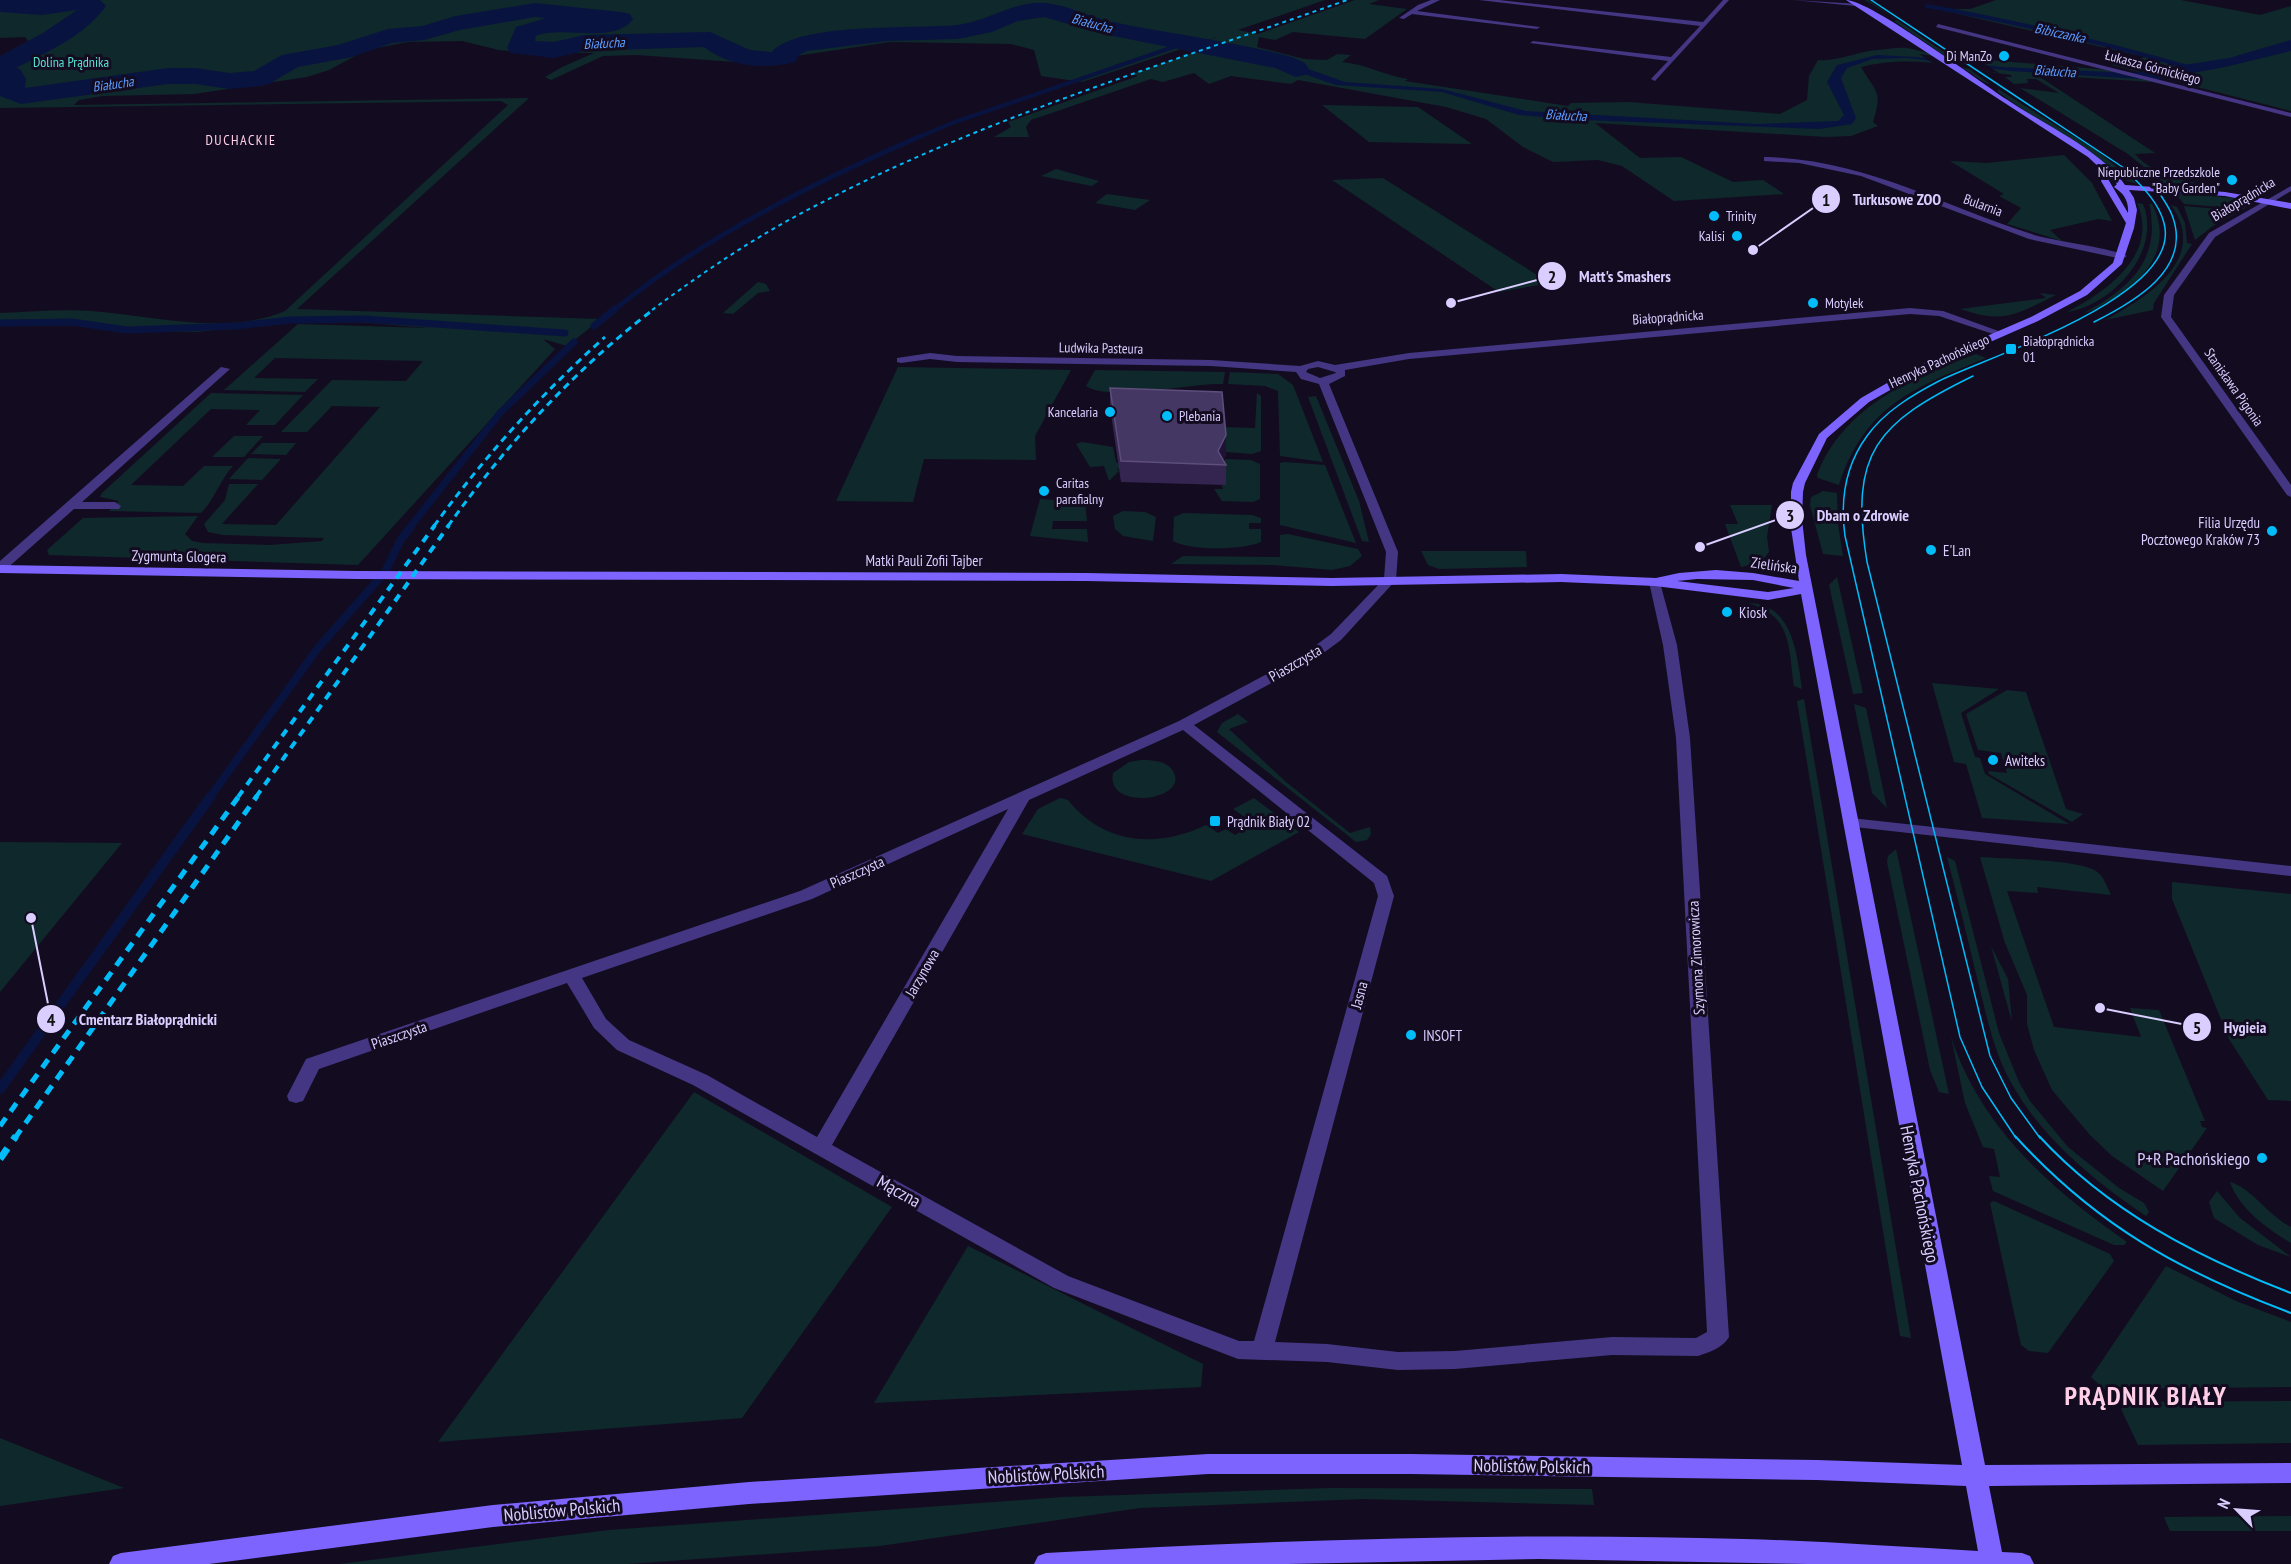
<svg xmlns="http://www.w3.org/2000/svg" width="2291" height="1564" font-family="'PT Sans Narrow',sans-serif">
	<rect width="100%" height="100%" fill="#130c21"/>
	<path fill="#0f282b" d="M0 0H1325L1238 30 1258 34 1355 0H1379L1369 4 1407 9 1365 39 1293 32 1275 40 1259 37 1257 47 1304 59 1327 60 1337 54 1351 55 1342 62C1366 64 1385 76 1408 79L1405 81 1568 106 1571 103 1629 102 1780 114 1807 100 1809 76 1818 60C1837 62 1858 51 1878 50 1888 49 1903 46 1912 49 1923 52 1932 54 1944 55L1894 21 1898 20 1865 0H1868L1951 57 2110 70 2154 82 2037 75 2155 153 2135 154C2153 176 2192 181 2218 189L2165 184 2128 154 2020 88 2059 93 2036 79H2027L2028 83 2014 84 2005 77H2012L2011 75 1969 69 1990 84C1979 82 1972 71 1961 68 1931 60 1891 59 1861 67 1876 93 1883 90 1873 122L1878 126 1851 136 1826 137 1595 123 1640 158 1681 157 1733 182 1763 180 1784 194 1674 201 1622 166 1598 160 1553 162 1523 147 1486 119 1446 107 1298 80 1291 84 1231 76 1209 84 1194 73 1163 82 1151 79 1031 120 1026 127 1029 137H994L1011 127 1008 122 1138 76 1132 74 1198 51 1189 48 1220 36 1082 82 1041 76 1034 50 1011 44 890 42 749 63 637 55 603 56 551 80 545 77 562 67 594 53 521 52 499 50 462 41 408 42 366 50 329 70 307 77 194 94 103 96 79 100 74 105 529 98 297 309 601 319 567 346 543 339 555 349 358 565 49 555 47 550 83 518 198 516 185 534 192 541 203 543 270 545 322 541 324 538 223 535 208 532 204 524 225 500 229 484H258L222 524 276 525 380 407 332 406 307 432H281L332 380 406 381 423 361 275 358 254 378 318 379 305 392 224 390 298 324 428 328 335 320 292 321 197 332 118 331 85 323 0 324V313C31 312 62 309 92 311 154 316 226 336 285 311L508 105 501 101 0 108V57L28 41 25 37 0 38Z
		M1996 0H2181L2260 15 2291 6V111L2111 65 2145 57 1937 9H1970Z
		M1998 89 2097 151 2138 184 2121 179 1998 92Z
		M1322 105 1418 107 1472 144 1369 142Z
		M2064 155 2092 183 2112 221 2098 219 2050 230 2062 241 2007 224 2021 208 1999 196 2004 194 1950 161 1987 163Z
		M1056 169 1099 181 1092 186 1041 176Z
		M1383 178 1550 283 1499 292 1332 180Z
		M2175 193 2233 198 2249 204 2244 209 2184 204Z
		M1107 194 1150 200 1135 210 1095 203Z
		M2137 203 2143 204C2162 251 2113 305 2067 312 2106 292 2160 254 2137 203Z
		M2149 204H2152C2173 244 2148 278 2113 299 2104 304 2093 311 2084 313 2119 294 2152 270 2152 227 2151 219 2152 212 2149 204Z
		M2171 205 2177 207 2185 223 2187 243 2192 244 2154 303 2153 310 2105 320C2146 298 2210 259 2171 205Z
		M2184 206 2240 211 2213 226 2195 240Z
		M758 282 766 284 770 291 758 293 733 314 723 313Z
		M2040 293 2056 295C2015 315 2005 324 1960 309L2046 298Z
		M1976 354 1986 358C1914 388 1865 405 1839 485L1818 478 1817 475C1843 407 1912 377 1976 354Z
		M898 367 1071 370 1035 436 1036 460 924 459 913 502 836 501Z
		M1095 370 1225 372 1223 384C1189 383 1110 402 1086 386Z
		M1230 372 1278 374 1293 385 1323 462 1280 456 1278 391 1265 386 1228 384Z
		M211 393 303 395 275 425H246L260 410 211 409 131 485 183 486 204 466H233C220 480 215 499 201 513L109 511 119 501 100 497 102 493Z
		M1257 393 1261 396V451L1252 454 1226 452 1223 427 1255 428Z
		M1316 396 1359 501 1369 542 1362 541 1308 397Z
		M234 436H263L244 457H212Z
		M1082 442 1113 447 1116 462 1125 468 1117 469 1119 471 1109 481 1104 466 1090 467 1076 444Z
		M262 443H296L286 455 251 454Z
		M248 458 281 459 262 480 229 479Z
		M1226 459 1251 460 1260 464V499L1253 502 1222 501 1214 489H1223L1222 485H1226L1220 474V465Z
		M1285 462 1325 465 1356 543 1280 525V463Z
		M1823 491 1837 493 1838 525 1843 556 1823 554 1810 505 1811 497Z
		M1040 499 1085 502 1087 521H1053L1052 529H1087L1088 542 1030 536Z
		M1730 505H1772L1767 537 1769 552 1761 562 1741 567 1725 524H1738Z
		M1123 511 1145 512 1156 517 1153 541 1123 536 1115 529 1113 516Z
		M1184 513 1252 515 1261 518V523H1249V529H1261V542C1242 550 1191 551 1173 541L1174 517Z
		M1288 534 1358 549 1362 556 1350 566 1332 570 1273 565 1171 564 1183 556 1280 557V535Z
		M1421 551H1526L1527 567 1439 569 1428 565Z
		M1837 577 1863 693 1853 694 1829 585Z
		M1748 603C1793 603 1797 655 1802 689L1794 686C1788 647 1793 616 1748 603Z
		M1932 683 1999 689 1961 713 1975 757 1980 758 1985 774 2069 824 1982 818 1966 764 1954 762Z
		M2007 690 2026 692 2066 809 2083 814 2072 822 1989 774 1988 771 2007 773 2001 753 1978 750 1966 714Z
		M1804 699 1911 1338 1900 1336 1797 701Z
		M1854 704 1866 708 1887 808 1872 793Z
		M1238 714 1248 722 1229 729 1286 782 1350 833 1370 827 1371 834 1367 840 1356 842 1217 732 1222 723Z
		M1141 760C1153 760 1169 761 1174 773 1187 801 1105 811 1113 773L1129 762Z
		M1060 798 1068 800C1103 844 1157 849 1206 825L1218 833 1226 829 1235 835 1259 821 1251 815 1246 818 1233 809 1254 798 1299 832 1211 881 1022 834 1038 809Z
		M0 842 122 843 0 992Z
		M1896 849 1949 1094 1939 1092 1930 1070 1887 862 1888 856Z
		M1947 857 1955 861 1999 1033 2019 1082 2030 1101 2068 1147 2119 1188 2144 1203 2149 1212 2146 1216C2094 1181 2044 1140 2013 1086 1994 1054 1987 1017 1978 982 1968 940 1958 899 1947 857Z
		M1980 857C2006 859 2077 859 2096 871 2104 876 2107 887 2111 895L2037 887 2038 893 2007 891 2054 1027 2141 1037 2130 1008 2159 1010 2205 1121H2200L2202 1127 2207 1128 2163 1191 2112 1156 2090 1135 2052 1090 2034 1050 2027 1024V995L2005 943Z
		M2172 882 2291 894V1101L2268 1100 2229 1039 2172 899Z
		M1991 946 2008 979 2012 1022Z
		M1951 1037C1981 1128 2051 1189 2127 1242L2124 1245H2114L1993 1191 1989 1176 2000 1177 1994 1149 1983 1147 1965 1103Z
		M694 1092 892 1207 742 1418 438 1442Z
		M2230 1182C2252 1188 2266 1214 2291 1227V1243C2268 1229 2239 1209 2230 1182Z
		M2217 1191 2240 1218 2291 1257 2258 1245 2214 1218 2209 1202Z
		M1994 1201 2110 1254 2114 1261 2048 1353 2029 1351 2021 1345 1990 1203Z
		M968 1246 1203 1364 1201 1387 874 1403Z
		M2166 1266 2236 1301 2291 1322V1387L2104 1389 2091 1377Z
		M2291 1401V1443L2138 1445 2121 1409 2127 1402Z
		M0 1438 124 1488 0 1506Z
		M1330 1488 1592 1489 1594 1505 1363 1499 1140 1508 880 1546 628 1564H339L609 1530 1063 1497Z
		M2291 1516V1531H2170L2164 1517Z"/>
	<path fill="#08143f" d="M2291 40V51L2225 67 2155 80 2011 71 1908 58 1873 59 1847 68 1841 78 1856 118 1852 124 1820 129 1582 120 1519 115 1442 92 1336 85 1272 63 1217 52 1223 49 1297 65 1345 82 1442 89 1526 111 1757 124 1838 121 1844 115 1827 82 1837 65 1877 55 1917 57 2001 67 2132 73 2229 58Z"/>
	<path fill="#130c21" d="M1919 54 1982 62 1999 73 1934 64Z"/>
	<g fill="none" stroke-linecap="round" stroke-linejoin="round">
		<path stroke="#08143f" stroke-width="4" d="M1927 6C2017 22 2104 43 2191 68
			M917 138 952 123 1185 43"/>
		<path stroke="#08143f" stroke-width="5" d="M614 310C702 238 817 181 921 136"/>
		<path stroke="#08143f" stroke-width="7" d="M0 323 72 322 127 330 237 326 290 320 364 319 565 333
			M594 326 615 309
			M411 526 500 413 574 342"/>
		<path stroke="#08143f" stroke-width="8" d="M210 797 318 648 385 572 400 541 412 525"/>
		<path stroke="#08143f" stroke-width="10" d="M0 1089 211 796"/>
		<path fill="#08143f" fill-rule="evenodd" d="M0 0H100L106 6C85 36 47 52 16 68L20 69 26 79 25 88 168 68H196L229 73 254 71 282 55 338 45 388 29 422 26 456 16 535 3 621 12 630 14 633 19C615 45 562 25 536 36L535 41 554 42 584 35 710 32 750 50 772 52C797 22 917 29 958 25 988 21 1016 0 1046 3 1067 5 1088 16 1108 21 1169 34 1232 41 1292 57L1305 63 1309 69 1305 75 1296 77 1275 68 1103 34 1044 17 1018 21 992 32 958 39 887 41 807 51 799 55 795 62C765 70 729 67 704 47L584 51 554 58 511 53 507 48 516 27 546 18 535 17 460 30 424 40 392 43 352 57 298 67 269 84 260 86 229 89 196 84H168L21 104 0 96V56L43 33 77 10 42 15 0 12Z"/>
		<path fill="#443682" fill-rule="evenodd" d="M1431 0H1440L1417 11 1540 27 1537 29 1412 14 1404 19 1399 18 1418 5Z
			M1479 0H1499L1703 22 1723 0H1729L1655 81 1651 79 1668 61 1530 43 1533 41 1671 57 1700 26Z
			M1793 0 1859 4 1856 6Z
			M1938 24 2291 113V117L1936 27Z
			M1767 157C1872 161 1942 207 2038 236 2056 241 2116 249 2127 256L2122 259 2029 239 1861 176 1799 163 1764 161V157Z
			M2291 186V191L2215 237 2174 295 2171 317 2291 485V497L2287 495 2161 317 2164 295 2209 233Z
			M1910 308 1943 311 2004 333 1999 336 1939 316 1910 314 1409 359 1345 370V376L1329 384 1398 552 1396 580 1341 640 1314 660 1194 725 1387 876 1394 896 1275 1342 1327 1344 1398 1352 1455 1351 1612 1337 1696 1338 1707 1332 1676 738 1663 645 1649 582 1655 578 1659 579 1677 645 1690 738 1729 1337C1723 1348 1709 1352 1698 1356L1612 1355 1455 1369 1398 1370 1327 1362 1238 1359 1054 1288 693 1085 617 1050 594 1028 567 983 319 1069 303 1101 296 1103 289 1101 287 1096 306 1059 800 891 1179 721 1304 654 1331 634 1384 579 1386 552 1319 384 1301 379 1296 372 1211 366 957 362 930 359 901 363 897 362V358L930 353 957 356 1211 360 1300 366 1318 361 1335 365 1409 353ZM1318 367 1335 372 1336 373 1320 378 1306 372 1308 369ZM1183 730 1374 883 1378 896 1254 1341H1239L1068 1276 832 1145 1029 800ZM1008 809 817 1137 707 1075 629 1040 606 1019 582 978 812 899Z
			M221 367 230 369 82 502H115L121 506 119 509H74L4 571 0 572V561Z
			M1851 818 2291 866V876L1846 826 1843 823Z"/>
		<path fill="#7e64ff" fill-rule="evenodd" d="M1846 0C1870 0 1979 81 2006 99 2034 118 2065 133 2092 153 2104 162 2117 173 2125 185L2225 192 2291 203V209L2225 196 2129 190 2134 198 2137 210 2134 228 2122 264 2087 295 2038 321 1922 372 1869 402 1827 438 1805 483 1803 492 1802 519 1806 555 1985 1465 2291 1463V1483L1989 1486 2002 1552 2022 1553 2030 1556 2034 1564H1809L1539 1559 1287 1564H1034L1038 1556 1046 1553C1278 1540 1511 1532 1744 1539 1822 1541 1900 1547 1978 1551L1966 1486 1817 1480 1411 1474H1208L749 1504 493 1527 209 1564H109L113 1556 121 1553 493 1505 749 1482 1208 1454H1411L1817 1460 1962 1465 1801 594 1768 600 1655 586 1561 582 1332 586 1087 581 357 579 0 573V565L357 571 1087 573 1332 578 1561 574 1656 578 1679 573 1716 570 1753 573 1799 581 1791 528V492L1793 483 1819 434 1861 398 1915 367 2031 317 2080 291 2113 263 2126 223 2101 181 2102 179H2108L2128 213C2129 200 2123 193 2114 187L2117 184 2088 157ZM1697 579 1753 580 1794 588 1768 592 1677 581Z"/>
		<path stroke="#00bcf8" stroke-width="1.5" d="M1871 0 2124 168C2139 184 2158 200 2164 223 2184 296 1989 356 1939 381 1912 395 1884 412 1867 436 1845 466 1840 500 1845 536L1960 1037 1982 1087 2016 1138
			M2094 322C2134 302 2193 269 2172 215 2169 207 2163 199 2158 191
			M1973 376C1877 423 1849 452 1867 562L1990 1056 2011 1098 2040 1138"/>
		<path stroke="#00bcf8" stroke-width="2" d="M2015 1136C2096 1225 2179 1271 2291 1313
			M2039 1136C2108 1211 2197 1257 2291 1293"/>
		<path stroke="#00bcf8" stroke-width="2" stroke-dasharray="4 4" stroke-linecap="butt" d="M652 310C706 270 761 233 821 203 988 116 1170 63 1347 0"/>
		<path stroke="#00bcf8" stroke-width="3" stroke-dasharray="7 5" stroke-linecap="butt" d="M434 526C484 457 541 394 605 337
			M448 526C506 445 575 369 654 309"/>
		<path stroke="#00bcf8" stroke-width="4" stroke-dasharray="8 7" stroke-linecap="butt" d="M238 797 435 525
			M256 797 449 525"/>
		<path stroke="#00bcf8" stroke-width="5" stroke-dasharray="10 8" stroke-linecap="butt" d="M0 1126 239 796
			M15 1138 257 796"/>
		<path stroke="#00bcf8" stroke-width="7" stroke-dasharray="13 10" stroke-linecap="butt" d="M0 1159 16 1136"/>
	</g>
	<path fill="#342550" d="M1110 388 1226 455 1223 460 1226 465V485L1121 482 1110 407Z"/>
	<path fill="#1f1335" d="M1226 435V455L1221 465 1218 451Z"/>
	<path fill="#453763" stroke="#5d4e7b" stroke-width="1.5" d="M1110 388 1222 392 1226 435 1218 451 1226 465 1121 461Z"/>
	<g fill="#00bcf8" stroke="#130c21" stroke-width="2">
		<circle cx="2004" cy="56" r="6"/>
		<circle cx="2232" cy="180" r="6"/>
		<circle cx="1714" cy="216" r="6"/>
		<circle cx="1737" cy="236" r="6"/>
		<circle cx="1813" cy="303" r="6"/>
		<rect x="2005" y="343" width="12" height="12" rx="3"/>
		<circle cx="1110" cy="412" r="6"/>
		<circle cx="1167" cy="416" r="6"/>
		<circle cx="1044" cy="491" r="6"/>
		<circle cx="2272" cy="531" r="6"/>
		<circle cx="1931" cy="550" r="6"/>
		<circle cx="1727" cy="612" r="6"/>
		<circle cx="1993" cy="760" r="6"/>
		<rect x="1209" y="815" width="12" height="12" rx="3"/>
		<circle cx="1411" cy="1035" r="6"/>
		<circle cx="2262" cy="1158" r="6"/>
	</g>
	<g text-anchor="middle" dominant-baseline="central" stroke-width="6" stroke-linejoin="round" paint-order="stroke">
		<g font-size="14" font-style="italic" fill="#5b9cff" stroke="#130c21">
			<text transform="translate(1092 23) rotate(15)">Białucha</text>
			<text transform="translate(2060 33) rotate(12)">Bibiczanka</text>
			<text transform="translate(604 43) rotate(-3)">Białucha</text>
			<text transform="translate(2055 71) rotate(4)">Białucha</text>
			<text transform="translate(113 84) rotate(-8)">Białucha</text>
			<text transform="translate(1566 115) rotate(3)">Białucha</text>
		</g>
		<g font-size="14" fill="#dacdff" stroke="#130c21" text-anchor="start">
			<text x="1992" y="56" text-anchor="end">Di ManZo</text>
			<text x="2220" y="172" text-anchor="end">Niepubliczne Przedszkole<tspan x="2220" dy="16">"Baby Garden"</tspan></text>
			<text x="1726" y="216">Trinity</text>
			<text x="1725" y="236" text-anchor="end">Kalisi</text>
			<text x="1825" y="303">Motylek</text>
			<text x="2023" y="341">Białoprądnicka<tspan x="2023" dy="16">01</tspan></text>
			<text x="1098" y="412" text-anchor="end">Kancelaria</text>
			<text x="1179" y="416">Plebania</text>
			<text x="1056" y="483">Caritas<tspan x="1056" dy="16">parafialny</tspan></text>
		</g>
		<g font-size="14" fill="#56e2d3" stroke="#130c21">
			<text x="71" y="62">Dolina Prądnika</text>
		</g>
		<g font-size="14" fill="#dacdff" stroke="#130c21">
			<text transform="translate(2153 67) rotate(15)">Łukasza Górnickiego</text>
			<text transform="translate(2243 199) rotate(-31)">Białoprądnicka</text>
			<text transform="translate(1983 205) rotate(20)">Bularnia</text>
			<text transform="translate(1668 317) rotate(-4)">Białoprądnicka</text>
			<text transform="translate(1101 348) rotate(1)">Ludwika Pasteura</text>
			<text transform="translate(1939 361) rotate(-25)">Henryka Pachońskiego</text>
			<text transform="translate(2234 387) rotate(55)">Stanisława Pigonia</text>
		</g>
		<g font-size="14" letter-spacing="1.5" fill="#ffcfe7" stroke="#130c21">
			<text x="241" y="140">DUCHACKIE</text>
		</g>
		<g font-size="15" fill="#dacdff" stroke="#130c21" text-anchor="start">
			<text x="2260" y="522" text-anchor="end">Filia Urzędu<tspan x="2260" dy="17">Pocztowego Kraków 73</tspan></text>
			<text x="1943" y="550">E'Lan</text>
			<text x="1739" y="612">Kiosk</text>
			<text x="2005" y="760">Awiteks</text>
			<text x="1227" y="821">Prądnik Biały 02</text>
			<text x="1423" y="1035">INSOFT</text>
		</g>
		<g font-size="15" fill="#dacdff" stroke="#130c21">
			<text transform="translate(179 556) rotate(1)">Zygmunta Glogera</text>
			<text x="924" y="560">Matki Pauli Zofii Tajber</text>
			<text transform="translate(1774 565) rotate(8)">Zielińska</text>
			<text transform="translate(1295 663) rotate(-30)">Piaszczysta</text>
			<text transform="translate(857 872) rotate(-24)">Piaszczysta</text>
			<text transform="translate(1696 958) rotate(-93)">Szymona Zimorowicza</text>
			<text transform="translate(922 973) rotate(-60)">Jarzynowa</text>
			<text transform="translate(1359 995) rotate(-75)">Jasna</text>
			<text transform="translate(399 1035) rotate(-19)">Piaszczysta</text>
		</g>
		<g font-size="18" fill="#dacdff" stroke="#130c21" text-anchor="end">
			<text x="2250" y="1158">P+R Pachońskiego</text>
		</g>
		<g font-size="18" fill="#dacdff" stroke="#130c21">
			<text transform="translate(899 1191) rotate(29)">Mączna</text>
			<text transform="translate(1920 1194) rotate(79)">Henryka Pachońskiego</text>
			<text transform="translate(1532 1466) rotate(1)">Noblistów Polskich</text>
			<text transform="translate(1046 1474) rotate(-3)">Noblistów Polskich</text>
			<text transform="translate(562 1510) rotate(-5)">Noblistów Polskich</text>
		</g>
		<g font-size="26" font-weight="bold" letter-spacing="1.5" fill="#ffcfe7" stroke="#130c21">
			<text x="2146" y="1395">PRĄDNIK BIAŁY</text>
		</g>
	</g>
	<path fill="none" stroke="#dacdff" stroke-width="2" d="M1753 250L1826 199M1451 303L1552 276M1700 547L1790 515M31 918L51 1019M2100 1008L2197 1027"/>
	<g fill="#dacdff" stroke="#130c21" stroke-width="2">
		<circle cx="1753" cy="250" r="6"/>
		<circle cx="1451" cy="303" r="6"/>
		<circle cx="1700" cy="547" r="6"/>
		<circle cx="31" cy="918" r="6"/>
		<circle cx="2100" cy="1008" r="6"/>
		<circle cx="1826" cy="199" r="15"/>
		<circle cx="1552" cy="276" r="15"/>
		<circle cx="1790" cy="515" r="15"/>
		<circle cx="51" cy="1019" r="15"/>
		<circle cx="2197" cy="1027" r="15"/>
	</g>
	<g font-size="18" text-anchor="middle" font-weight="bold" fill="#111">
		<text x="1826" y="206">1</text>
		<text x="1552" y="283">2</text>
		<text x="1790" y="522">3</text>
		<text x="51" y="1026">4</text>
		<text x="2197" y="1034">5</text>
	</g>
	<g font-size="16" text-anchor="middle" font-weight="bold" fill="#dacdff" stroke="#130c21" stroke-width="6" stroke-linejoin="round" paint-order="stroke">
		<text x="1897" y="205">Turkusowe ZOO</text>
		<text x="1625" y="282">Matt's Smashers</text>
		<text x="1863" y="521">Dbam o Zdrowie</text>
		<text x="148" y="1025">Cmentarz Białoprądnicki</text>
		<text x="2245" y="1033">Hygieia</text>
	</g>
	<g transform="translate(2237 1510) rotate(295)" stroke="#130c21" stroke-width="4.5" paint-order="stroke">
	<path d="M0-4.5L10 22L0 15L-10 22Z" fill="#dacdff"/>
	<text y="-9" font-size="16" font-weight="bold" text-anchor="middle" fill="#dacdff">N</text>
	</g>
</svg>
